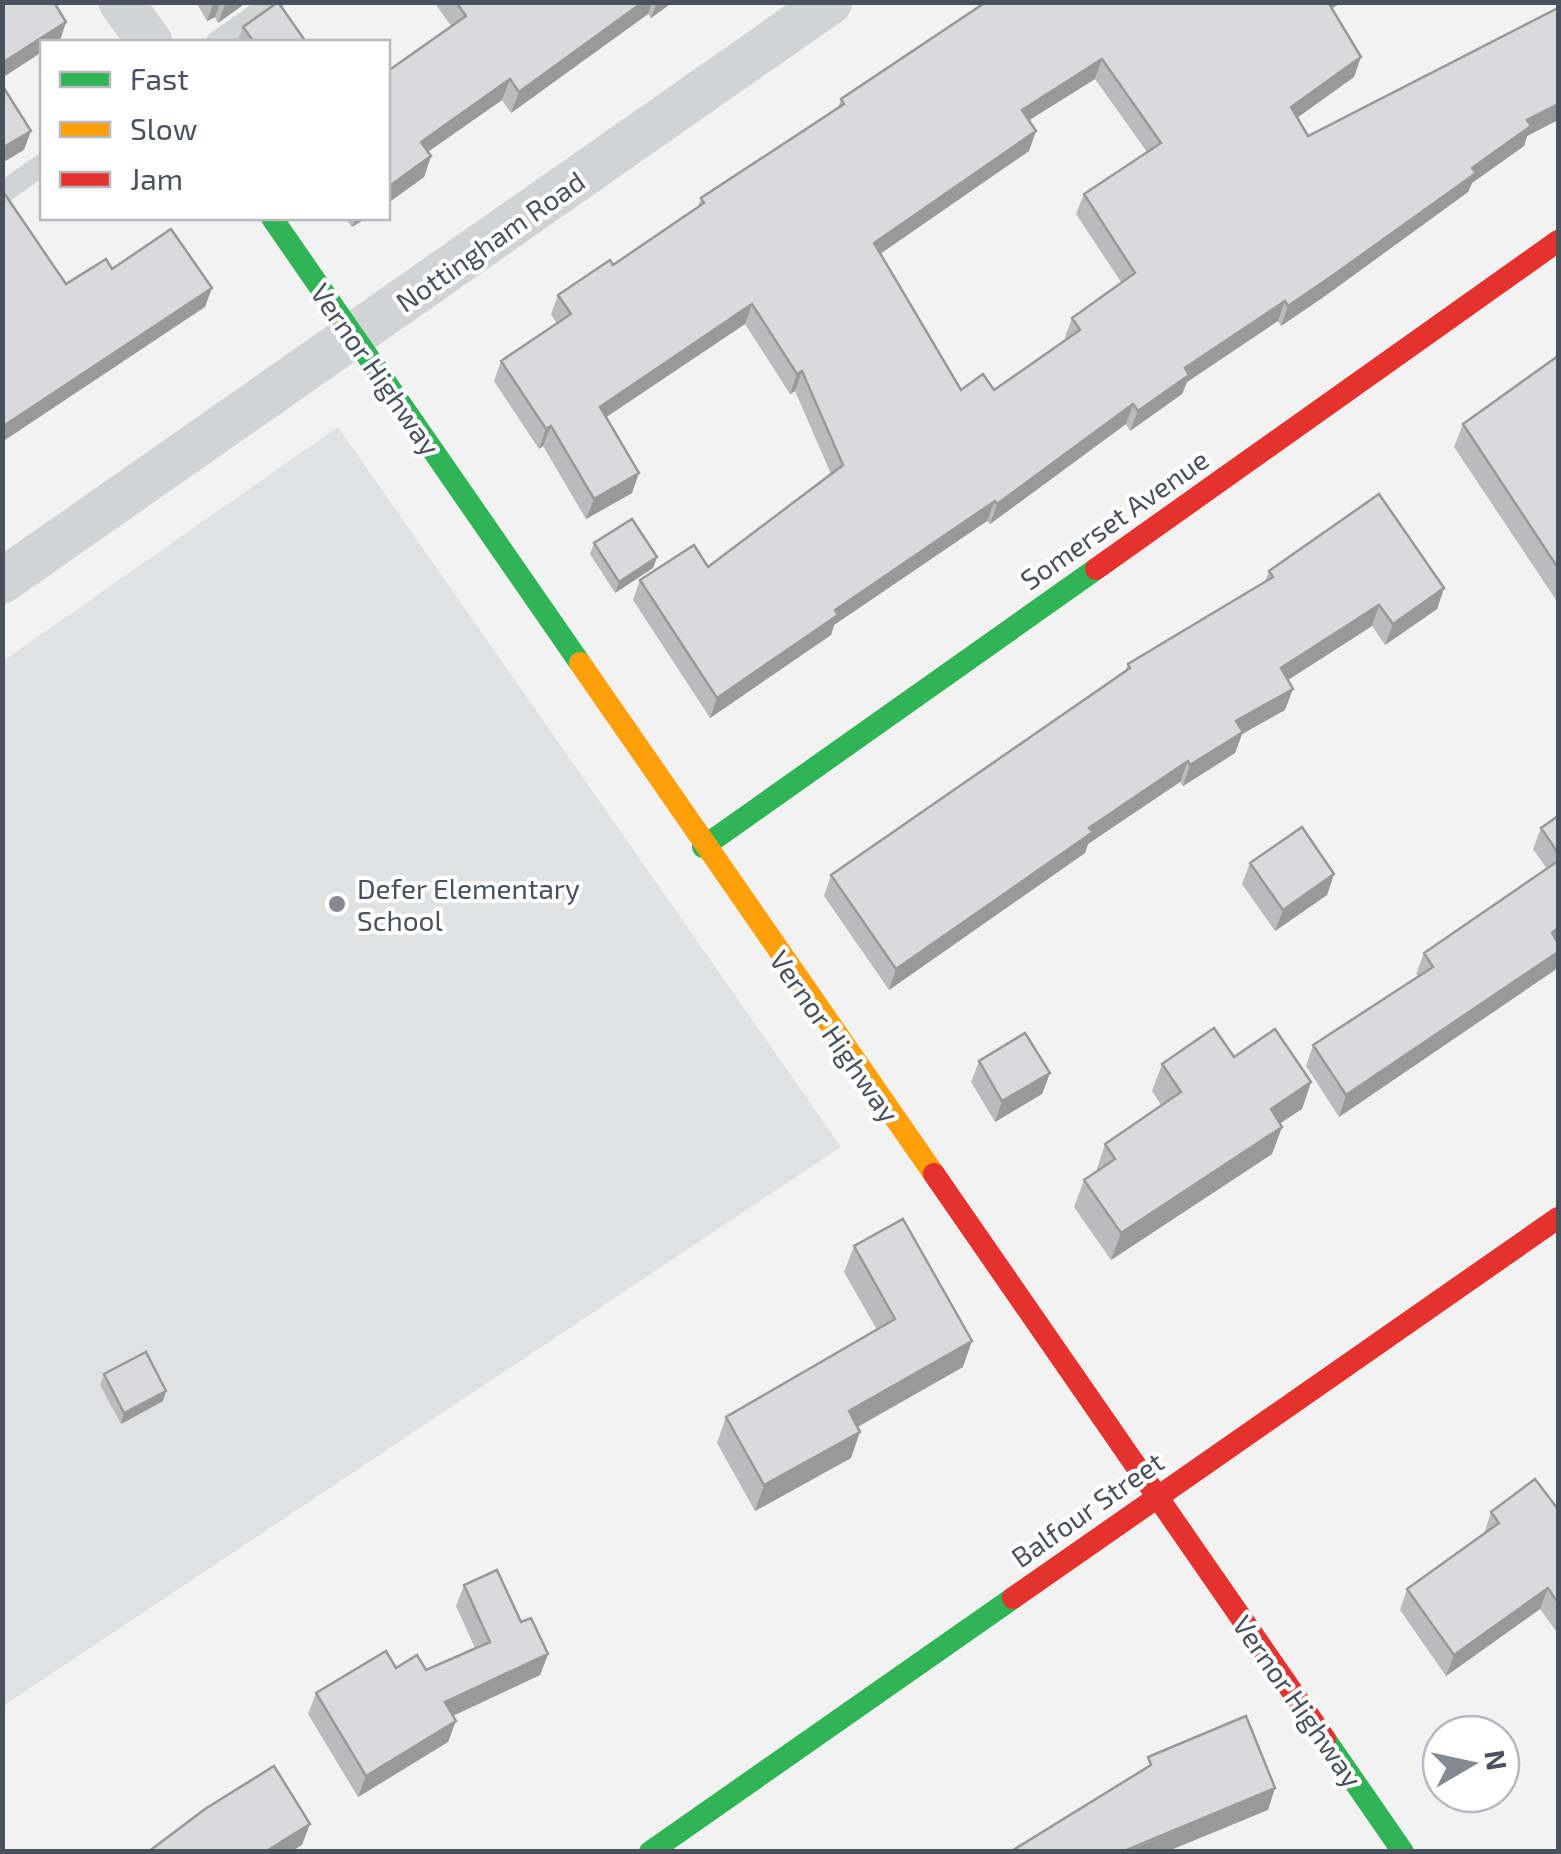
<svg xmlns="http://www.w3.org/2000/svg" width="1561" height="1854" font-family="'Exo 2',sans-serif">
	<rect width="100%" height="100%" fill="#f2f2f2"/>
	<path fill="#e0e1e2" d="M338 427 841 1147 3 1706V661Z"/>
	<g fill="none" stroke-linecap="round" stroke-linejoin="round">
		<path stroke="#d1d3d5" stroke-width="22" d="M217 42 274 2
			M2 193 42 165"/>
		<path stroke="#d1d3d5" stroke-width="45" d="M121 2 150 42
			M2 581 830 2"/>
		<path stroke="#30b455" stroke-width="22" d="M272 218 580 663
			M703 847 1096 569
			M1325 1739 1403 1852
			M650 1852 1013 1598"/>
		<path stroke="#ff9f0a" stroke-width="22" d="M580 663 934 1174"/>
		<path stroke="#e5322d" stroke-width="22" d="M1096 569 1558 241
			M934 1174 1325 1739
			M1013 1598 1558 1218"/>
	</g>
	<path fill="#bbbbbd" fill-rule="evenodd" d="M196 2H247L218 23 215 17 207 21Z
		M434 2H673L651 18 648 14 511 113 502 100 428 152 431 156 424 177 388 203V71L451 26Z
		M986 2H1343L1331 9 1354 77 1297 118 1308 136 1558 8V120L1527 136 1524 146 1472 183 1468 192 1325 296 1281 326 1278 321 1187 382 1182 394 1130 431 1126 424 990 524 987 521 834 625 831 635 710 718 633 600 640 580 708 567 831 474 795 391 790 394 745 324 606 417 632 493 586 519 543 446 539 449 494 381 501 361 557 324 551 314 558 295 613 265 698 207 701 198 838 108 841 99ZM1095 79 1147 152 1084 194 1076 214 1121 282 1072 318 1065 337 1066 340 994 390H961L880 254 1029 151 1036 131 1029 120Z
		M243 27 306 42H237Z
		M345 218H367L352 227Z
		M1558 356V603L1454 447 1463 424Z
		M594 543 657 557 653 568 615 593 590 554Z
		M1269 571 1444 588 1437 609 1385 645 1372 626 1288 680 1285 710 1242 734 1235 753 1183 786 1180 782 1088 844 1085 853 889 990 824 896 831 875 1125 671 1128 664 1265 582Z
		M1558 816V962L1555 970 1339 1117 1306 1066 1313 1045 1418 976 1416 974 1424 953 1547 869 1533 849 1541 828Z
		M1250 863 1334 874 1327 895 1275 931 1242 884Z
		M1234 1057 1311 1082 1302 1109 1280 1123 1282 1127 1272 1154 1111 1260 1074 1207 1084 1180 1096 1172 1105 1144 1161 1105 1152 1091 1162 1064Z
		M979 1061 1050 1073 1042 1094 995 1122 971 1082Z
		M854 1246 963 1367 858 1427 851 1458 755 1511 717 1443 726 1417 877 1330 844 1272Z
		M104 1374 163 1401 121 1424 100 1385Z
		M1557 1508H1558V1634L1540 1609 1446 1676 1400 1610 1407 1589 1484 1534 1491 1512Z
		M464 1585 521 1622 548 1654 540 1675 453 1716 448 1742 358 1797 308 1714 316 1693 396 1668 426 1670 475 1648 456 1606Z"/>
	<path fill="#99999a" d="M214 2H220L215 17 207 21Z
		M226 2H247L218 23Z
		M643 2H652L648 14 511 113 519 92Z
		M657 2H673L651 18Z
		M1322 2H1343L1317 16Z
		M66 22 60 41 42 42V52L2 78V63Z
		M1361 57 1354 77 1284 127 1291 107Z
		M1102 59 1095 79 1015 129 1022 110Z
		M510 79 502 100 413 162 421 142Z
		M1558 104V120L1527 136 1524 146 1472 183 1468 192 1325 296 1281 326 1288 306 1472 168 1527 120Z
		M31 131 24 150 2 163V148Z
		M1036 131 1029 151 867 263 874 243Z
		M431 156 424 177 388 203V187Z
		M356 218H367L352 227Z
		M212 288 205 307 2 442V427Z
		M1285 301 1278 321 1187 382 1182 394 1130 431 1138 411 1185 368Z
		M752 304 745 324 593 426 600 407Z
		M802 371 795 391 790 394 797 374Z
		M1133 404 1126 424 990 524 997 504Z
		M551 426 543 446 539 449 546 429Z
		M639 473 632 493 586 519 594 499Z
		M995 501 987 521 834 625 831 635 710 718 717 698 835 610Z
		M657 557 653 568 615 593 619 582Z
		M1444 588 1437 609 1385 645 1393 624Z
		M1379 605 1372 626 1274 689 1281 668Z
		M1293 689 1285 710 1242 734 1235 753 1183 786 1190 765 1236 721Z
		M1188 761 1180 782 1088 844 1085 853 889 990 896 969 1089 828Z
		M1334 874 1327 895 1275 931 1283 910Z
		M1558 928V944L1552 933Z
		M1558 952V962L1555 970 1339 1117 1346 1095Z
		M1050 1073 1042 1094 995 1122 1002 1101Z
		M1311 1082 1302 1109 1261 1136 1271 1109Z
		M1282 1127 1272 1154 1111 1260 1121 1233Z
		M972 1341 963 1367 839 1437 849 1411Z
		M166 1391 163 1401 121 1424 124 1413Z
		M860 1432 851 1458 755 1511 764 1485Z
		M1548 1588 1540 1609 1446 1676 1454 1655Z
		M548 1654 540 1675 437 1723 445 1702Z
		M456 1721 448 1742 358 1797 366 1776Z
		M1275 1788 1268 1810 1166 1852H1126Z
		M310 1824 302 1845 291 1852H265Z"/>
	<path fill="#dadadc" stroke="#99999a" stroke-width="2.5" fill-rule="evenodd" d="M2 2H54L66 22 2 63Z
		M278 2 306 42H254L243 27Z
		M456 2H643L519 92 510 79 421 142 431 156 388 187V71L466 16Z
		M986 2H1328L1361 57 1291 107 1308 136 1558 8V104L1527 120 1531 126 1472 168 1476 173 1332 276 1288 306 1285 301 1185 368 1189 375 1138 411 1133 404 997 504 995 501 835 610 838 615 717 698 640 580 694 545 708 567 843 465 802 371 797 374 752 304 600 407 639 473 594 499 551 426 546 429 501 361 571 314 558 295 610 260 613 265 704 203 701 198 844 104 841 99ZM1102 59 1161 143 1084 194 1135 273 1072 318 1080 330 994 390 983 374 961 390 874 243 1036 131 1022 110Z
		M2 85 31 131 2 148Z
		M4 193 66 284 106 259 112 269 171 229 212 288 2 427V194Z
		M1558 356V568L1463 424Z
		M1379 494 1444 588 1393 624 1379 605 1281 668 1293 689 1236 721 1243 732 1190 765 1188 761 1089 828 1093 832 896 969 831 875 1130 668 1128 664 1273 577 1269 571Z
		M632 519 657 557 619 582 594 543Z
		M1558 816V853L1541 828Z
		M1302 827 1334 874 1283 910 1250 863Z
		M1558 861V928L1552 933 1558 943V952L1346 1095 1313 1045 1433 967 1424 953Z
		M1214 1028 1234 1057 1275 1029 1311 1082 1271 1109 1282 1127 1121 1233 1084 1180 1115 1159 1105 1144 1181 1092 1162 1064Z
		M1025 1033 1050 1073 1002 1101 979 1061Z
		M903 1219 972 1341 849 1411 860 1432 764 1485 726 1417 895 1319 854 1246Z
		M146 1352 166 1391 124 1413 104 1374Z
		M1535 1479 1557 1508H1558V1603L1548 1588 1454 1655 1407 1589 1499 1523 1491 1512Z
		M497 1570 521 1622 531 1618 548 1654 445 1702 456 1721 366 1776 316 1693 386 1651 396 1668 417 1655 426 1670 490 1642 464 1585Z
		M1246 1716 1275 1788 1127 1850 1128 1852H1010L1151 1765 1148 1757Z
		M274 1766 310 1824 265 1852H148L205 1809Z"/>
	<circle fill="#858992" stroke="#fff" stroke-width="4" cx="337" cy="904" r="10"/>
	<g text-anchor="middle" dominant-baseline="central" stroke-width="8" stroke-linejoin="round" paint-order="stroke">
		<g font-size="28" fill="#4a515e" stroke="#fff">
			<text transform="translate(490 241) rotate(-35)">Nottingham Road</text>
			<text transform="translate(376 369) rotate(55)">Vernor Highway</text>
			<text transform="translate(1114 519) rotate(-35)">Somerset Avenue</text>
			<text transform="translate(835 1036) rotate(55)">Vernor Highway</text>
			<text transform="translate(1087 1509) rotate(-35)">Balfour Street</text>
			<text transform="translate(1298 1701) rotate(55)">Vernor Highway</text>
		</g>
		<g font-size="28" fill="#4a515e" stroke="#fff" text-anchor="start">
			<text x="357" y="888">Defer Elementary<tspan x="357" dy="32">School</tspan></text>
		</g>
	</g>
	<rect width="1561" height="1854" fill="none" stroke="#4a515e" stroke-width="10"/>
	<rect x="40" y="40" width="350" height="180" fill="#ffffff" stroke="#b7b9bf" stroke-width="2.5"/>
	<rect x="60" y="72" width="50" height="15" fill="#30b455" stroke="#b7b9bf" stroke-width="2.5"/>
	<text x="130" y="90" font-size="30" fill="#4a515e">Fast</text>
	<rect x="60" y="122" width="50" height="15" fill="#ff9f0a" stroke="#b7b9bf" stroke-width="2.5"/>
	<text x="130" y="140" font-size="30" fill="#4a515e">Slow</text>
	<rect x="60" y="172" width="50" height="15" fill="#e5322d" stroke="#b7b9bf" stroke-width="2.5"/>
	<text x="130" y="190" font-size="30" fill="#4a515e">Jam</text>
	<g transform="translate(1471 1764) rotate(81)"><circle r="48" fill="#ffffff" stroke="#b7b9bf" stroke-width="2.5"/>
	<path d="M0-8L18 38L0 25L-18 38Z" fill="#858992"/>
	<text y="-15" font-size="28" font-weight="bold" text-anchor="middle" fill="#4a515e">N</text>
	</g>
</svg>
